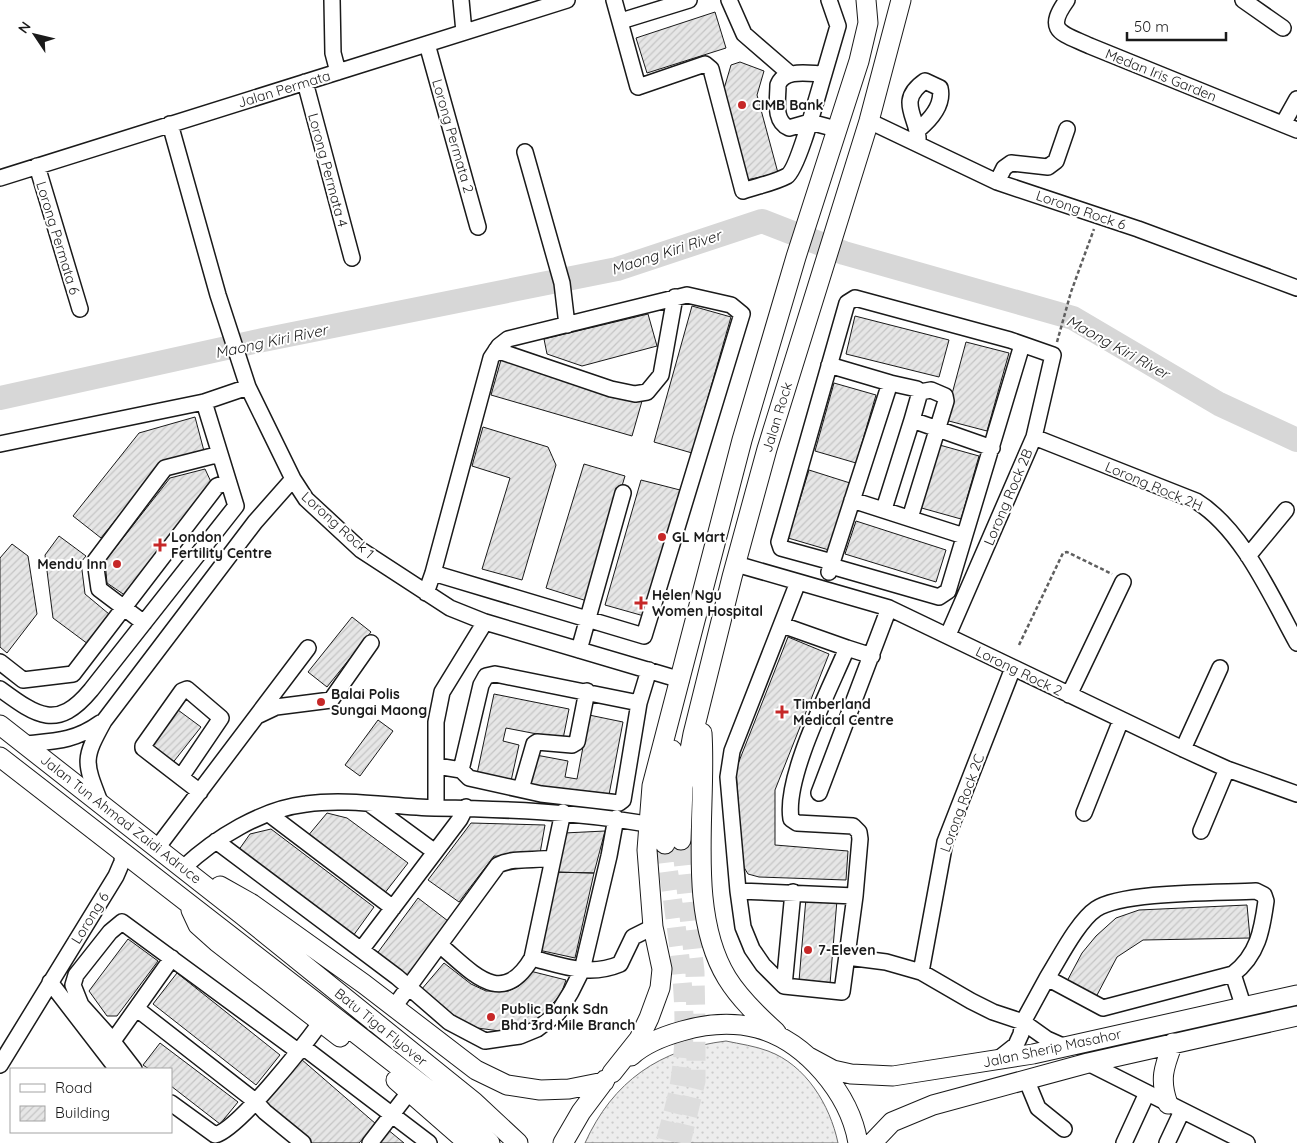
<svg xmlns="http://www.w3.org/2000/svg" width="1297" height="1143" font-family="Quicksand,sans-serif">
	<defs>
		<pattern id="grass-dots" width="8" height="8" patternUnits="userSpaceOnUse" patternTransform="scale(1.25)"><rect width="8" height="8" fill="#ededed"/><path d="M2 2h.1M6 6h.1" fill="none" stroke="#cbcbcb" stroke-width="1.8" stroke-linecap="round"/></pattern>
		<pattern id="building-hatch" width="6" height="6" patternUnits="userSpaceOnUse" patternTransform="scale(1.25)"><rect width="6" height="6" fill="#e6e6e6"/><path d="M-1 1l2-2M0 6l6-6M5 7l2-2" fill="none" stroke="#c5c5c5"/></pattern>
	</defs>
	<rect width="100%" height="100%" fill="#fff"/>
	<path fill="url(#grass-dots)" stroke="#6a6a6a" d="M726 1041C740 1044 755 1046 768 1051 806 1065 830 1105 838 1143H585C613 1081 660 1049 726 1041Z"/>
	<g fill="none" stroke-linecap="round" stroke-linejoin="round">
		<path stroke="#d7d7d7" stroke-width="24" d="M0 398 263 340 617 269 762 221 844 253 1073 318 1219 404 1297 440"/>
	</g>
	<path fill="url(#building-hatch)" stroke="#1a1a1a" d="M715 12 726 48 647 73 636 38Z
		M740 62 764 71 757 95 778 173 742 181 721 99 731 65Z
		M692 306 731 317 692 453 654 442Z
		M648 314 657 346 582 366 547 354 544 339Z
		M855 316 949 340 939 377 846 354Z
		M966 342 1009 353 987 431 945 420Z
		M501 360 642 401 632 436 491 395Z
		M834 383 876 395 856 463 815 451Z
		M195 417 204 451 164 460 101 538 73 516 139 433Z
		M483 427 548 447 556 465 522 580 482 569 510 478 472 466Z
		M936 444 979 456 961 519 918 507Z
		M584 464 625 476 587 601 546 588Z
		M205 469 212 484 126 596 107 583 105 561 170 478Z
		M809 470 850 483 829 550 788 538Z
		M641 480 680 490 644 616 605 605Z
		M856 521 946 550 936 582 845 554Z
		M59 536 86 556 81 562 85 594 109 614 88 644 53 618 45 555Z
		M12 544 28 556 37 614 7 653 0 647V558Z
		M352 617 371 632 327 687 308 672Z
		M788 637 829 654 775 790V845L848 851 846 880 759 877 748 874 742 864 736 769Z
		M494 694 569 709 563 739 506 728 503 741 519 745 511 781 477 774Z
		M178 710 201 727 171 765 149 748Z
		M589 715 623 722 608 800 530 786 536 755 568 761 565 777 577 779Z
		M378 720 393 731 360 776 345 765Z
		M327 813 347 818 408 863 384 894 307 837Z
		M471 823 545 825 539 859 494 856 459 902 428 880Z
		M271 829 374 907 353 936 238 851 250 834Z
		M605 831 594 873 552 872 564 833Z
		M552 872 594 873 575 958 534 949Z
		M418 898 448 921 406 977 376 955Z
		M806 898 837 900 830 984 799 981Z
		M1247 905 1250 938 1143 940 1117 957 1096 997 1066 983 1082 953 1096 936 1116 918 1139 910Z
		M128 939 158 961 117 1016H107L89 991Z
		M444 963 471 984 486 991H508L519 986 530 971 566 980 561 994 540 1018 523 1027 500 1031 477 1028 461 1021 421 990Z
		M177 973 280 1055 256 1085 153 1004Z
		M160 1043 238 1102 220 1124 171 1086V1069H149L143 1065Z
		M301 1059 376 1124 359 1143H311L264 1103Z
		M387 1129 404 1143H376Z"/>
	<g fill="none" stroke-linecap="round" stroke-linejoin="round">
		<path stroke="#ddd" stroke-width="19" stroke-dasharray="19 9" stroke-linecap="butt" d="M665 844C674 920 692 1003 680 1080 677 1101 670 1122 665 1143
			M681 1143 696 1081V1027L695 972 681 840"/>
		<defs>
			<path id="minor" d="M332 0 333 53 338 72
				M461 0 464 32
				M614 0 638 87 705 64 711 69 743 191C757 186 774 183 787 176 798 169 819 90 824 74 810 74 784 68 778 85 778 100 773 121 789 128L810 122 836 129
				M729 0 744 34 789 73
				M1067 0C1044 32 1062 33 1090 46L1297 130
				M1243 0 1283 28
				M621 21 689 0
				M427 44 478 227
				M824 74 838 26 829 0
				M305 82 352 258
				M869 121 997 182 1138 229 1297 288
				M170 124 218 295 248 387 293 479 306 499 361 550 450 608 485 622 681 680
				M1283 124 1297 99
				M918 130C930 120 944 105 940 88L925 81C894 102 921 119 918 144
				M525 152 562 283 567 325
				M37 166 80 309
				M0 178 567 0
				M997 182 1004 168 1011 163 1048 167 1056 161 1067 129
				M496 350 611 389 635 394 647 392 661 375 675 297
				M829 365 890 383 829 572
				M890 383 917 389 920 392 912 420 992 448
				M1034 437 1196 501C1242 529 1271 596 1297 643
				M0 444 204 402 248 387
				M852 500 964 536
				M884 509 912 420
				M910 518 946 401 945 396 931 390 920 392
				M1248 556 1286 510
				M832 562 781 548 779 542 847 303 855 298 1010 340 1053 355 1034 437 948 635
				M736 564 889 608 1183 749 1227 769 1297 794
				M831 566 939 597 948 591 1022 345
				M798 582 732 751 728 777 738 891 855 896 860 839 859 832 853 826 797 823 791 819C784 777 830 689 847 648L872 656
				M426 593 433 573 491 358 499 346 508 339 687 295 731 305 742 314 644 636 433 573
				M144 623 99 589 95 561 165 468 220 454
				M782 625 847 648
				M579 650 623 493
				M0 662 23 680 73 674 217 486 228 482
				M0 689C37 716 57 731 91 690L236 506 204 402
				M1069 695 1123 582
				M257 716 276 707 331 700 371 643
				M25 744C55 741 75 741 100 723
				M1183 749 1220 668
				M437 766 461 770 469 778 541 794 619 803 623 800 639 703 649 670
				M461 770 481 685 486 676 495 674 639 703
				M181 777 221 718 187 689 182 691 143 746V748L200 792
				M521 789 534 744 537 742 572 745 577 742 587 691
				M819 793 889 608
				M100 802C84 761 83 759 104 721L255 522 293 479
				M371 805 435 852
				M436 808V722L442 692 485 622
				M1084 813 1121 720
				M269 814 393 908
				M1201 831 1227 769
				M216 841 397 977 449 1022 485 1041 520 1036 537 1029 558 1013 571 992 582 970 609 856 616 818
				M157 848 308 648
				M183 868C215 838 262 809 306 804 348 798 393 807 435 808 507 809 576 812 647 824
				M738 891 743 927 752 949 763 965 784 986 842 992 855 896
				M1256 891 1264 895 1266 901C1262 930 1258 955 1233 974L1103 1008 1047 978C1059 959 1078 921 1096 909 1123 891 1221 893 1256 891Z
				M441 946C473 973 502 1009 532 958L563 812
				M361 950 460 819 466 807
				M847 957 886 962 921 972 971 1001 993 1012 1023 1022 1047 1039 1065 1047
				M532 958C563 966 589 977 620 964L633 937 653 927
				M921 972 945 842 1013 668
				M1233 974 1243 1005
				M50 982 117 1069
				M784 986 793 892
				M394 1007 498 865C513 857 536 861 553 858
				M137 1009 255 1101 265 1112 303 1143
				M113 1041 172 958
				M303 1047 429 1143
				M997 1060 1016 1045 1021 1034 1023 1022 1047 978
				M1088 1063 1247 1143
				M0 1065 116 876 122 862 123 851
				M134 1069 107 1034 81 1005 73 985 76 975 110 932 122 922 299 1052
				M1026 1079 1038 1108 1064 1129
				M171 1103 215 1135C238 1130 305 1044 321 1022
				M370 1143 410 1091
				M1124 1143 1147 1093
				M1167 1143 1182 1111"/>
			<path id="major" d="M0 725 241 914 474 1102 518 1143
				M702 733C707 808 686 911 727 978 740 999 758 1016 776 1032
				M0 757 461 1115 490 1143
				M681 840 683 787 693 734 732 577 767 449 869 121 901 0
				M665 844V811L672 750
				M220 886 252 904 364 984 476 1070 507 1085 540 1090 569 1089 604 1082
				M191 910 198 925 217 942 340 1037
				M631 1056C645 1043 664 1036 682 1031 706 1024 733 1022 757 1028 806 1041 850 1094 858 1143
				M807 1056 833 1070 851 1074 893 1076 1033 1054 1297 995
				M612 1073 639 1039 649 1018 660 988 662 969 653 927 647 850 652 786 742 440 796 257 859 61 868 23 866 0
				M396 1080 468 1143
				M1168 1104C1159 1079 1164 1067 1173 1043
				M563 1143 581 1112 605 1080
				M872 1143 892 1122 933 1105 1088 1063 1297 1016"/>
		</defs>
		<use href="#minor" stroke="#1a1a1a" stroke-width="18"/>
		<use href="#major" stroke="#1a1a1a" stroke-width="21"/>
		<path stroke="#5f5f5f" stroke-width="2.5" stroke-dasharray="4 2.5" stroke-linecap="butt" d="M1057 342 1071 292 1094 229
			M1019 645 1063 553 1067 552 1112 574"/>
		<use href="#minor" stroke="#fff" stroke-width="15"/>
		<use href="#major" stroke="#fff" stroke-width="19"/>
	</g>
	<g fill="#c62828" stroke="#fff" stroke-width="2">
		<circle cx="742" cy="105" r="5"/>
		<circle cx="662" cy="537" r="5"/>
		<path d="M157.5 537.5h5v5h5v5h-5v5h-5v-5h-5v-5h5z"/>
		<circle cx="117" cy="564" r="5"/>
		<path d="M638.5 595.5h5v5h5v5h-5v5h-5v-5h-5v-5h5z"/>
		<circle cx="321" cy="702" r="5"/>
		<path d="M779.5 704.5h5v5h5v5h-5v5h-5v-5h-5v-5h5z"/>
		<circle cx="808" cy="950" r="5"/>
		<circle cx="491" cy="1017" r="5"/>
	</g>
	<g text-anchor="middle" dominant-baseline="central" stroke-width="4" stroke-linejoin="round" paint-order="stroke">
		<g font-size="14" fill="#1a1a1a" stroke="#fff">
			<text transform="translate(1161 75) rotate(22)">Medan Iris Garden</text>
			<text transform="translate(284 89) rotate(-17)">Jalan Permata</text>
			<text transform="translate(453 136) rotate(74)">Lorong Permata 2</text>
			<text transform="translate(328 170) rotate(75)">Lorong Permata 4</text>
			<text transform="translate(1081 210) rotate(19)">Lorong Rock 6</text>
			<text transform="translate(58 238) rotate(73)">Lorong Permata 6</text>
			<text transform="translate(777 417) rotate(-73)">Jalan Rock</text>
			<text transform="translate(1154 486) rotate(23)">Lorong Rock 2H</text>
			<text transform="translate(1008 497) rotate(-67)">Lorong Rock 2B</text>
			<text transform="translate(338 525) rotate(42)">Lorong Rock 1</text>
			<text transform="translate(1019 671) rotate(26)">Lorong Rock 2</text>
			<text transform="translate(962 803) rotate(-70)">Lorong Rock 2C</text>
			<text transform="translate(121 819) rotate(38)">Jalan Tun Ahmad Zaidi Adruce</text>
			<text transform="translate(90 918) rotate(-58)">Lorong 6</text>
			<text transform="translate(381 1027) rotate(39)">Batu Tiga Flyover</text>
			<text transform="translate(1052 1048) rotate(-12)">Jalan Sherip Masahor</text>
		</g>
		<g font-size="14" font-weight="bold" fill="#1a1a1a" stroke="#fff" text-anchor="start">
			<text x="752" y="105">CIMB Bank</text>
			<text x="171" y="537">London<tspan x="171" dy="16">Fertility Centre</tspan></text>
			<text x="672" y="537">GL Mart</text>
			<text x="107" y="564" text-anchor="end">Mendu Inn</text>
			<text x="652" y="595">Helen Ngu<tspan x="652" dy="16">Women Hospital</tspan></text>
			<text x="331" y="694">Balai Polis<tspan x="331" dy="16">Sungai Maong</tspan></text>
			<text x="793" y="704">Timberland<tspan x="793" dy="16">Medical Centre</tspan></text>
			<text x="818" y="950">7-Eleven</text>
			<text x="501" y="1009">Public Bank Sdn<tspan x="501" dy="16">Bhd 3rd Mile Branch</tspan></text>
		</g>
		<g font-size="15" font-style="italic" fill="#1a1a1a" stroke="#fff">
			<text transform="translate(666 252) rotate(-18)">Maong Kiri River</text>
			<text transform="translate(271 341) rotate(-12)">Maong Kiri River</text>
			<text transform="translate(1118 347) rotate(29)">Maong Kiri River</text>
		</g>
	</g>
	<rect x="10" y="1068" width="162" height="65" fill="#ffffff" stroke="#a3a3a3"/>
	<rect x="20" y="1084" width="25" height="8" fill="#ffffff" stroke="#a3a3a3"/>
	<text x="55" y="1093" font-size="15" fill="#1a1a1a">Road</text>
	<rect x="20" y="1106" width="25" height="15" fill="url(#building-hatch)" stroke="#a3a3a3"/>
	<text x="55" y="1118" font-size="15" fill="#1a1a1a">Building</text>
	<g transform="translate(35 35) rotate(305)" stroke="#ffffff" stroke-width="4" paint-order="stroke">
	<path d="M0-4L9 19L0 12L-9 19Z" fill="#1a1a1a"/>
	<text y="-8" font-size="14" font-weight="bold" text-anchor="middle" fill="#1a1a1a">N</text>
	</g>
	<path d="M1127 32v8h99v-8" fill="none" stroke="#1a1a1a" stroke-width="2.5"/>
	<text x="1134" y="32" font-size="15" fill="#1a1a1a" stroke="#ffffff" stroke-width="4" paint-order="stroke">50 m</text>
</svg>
